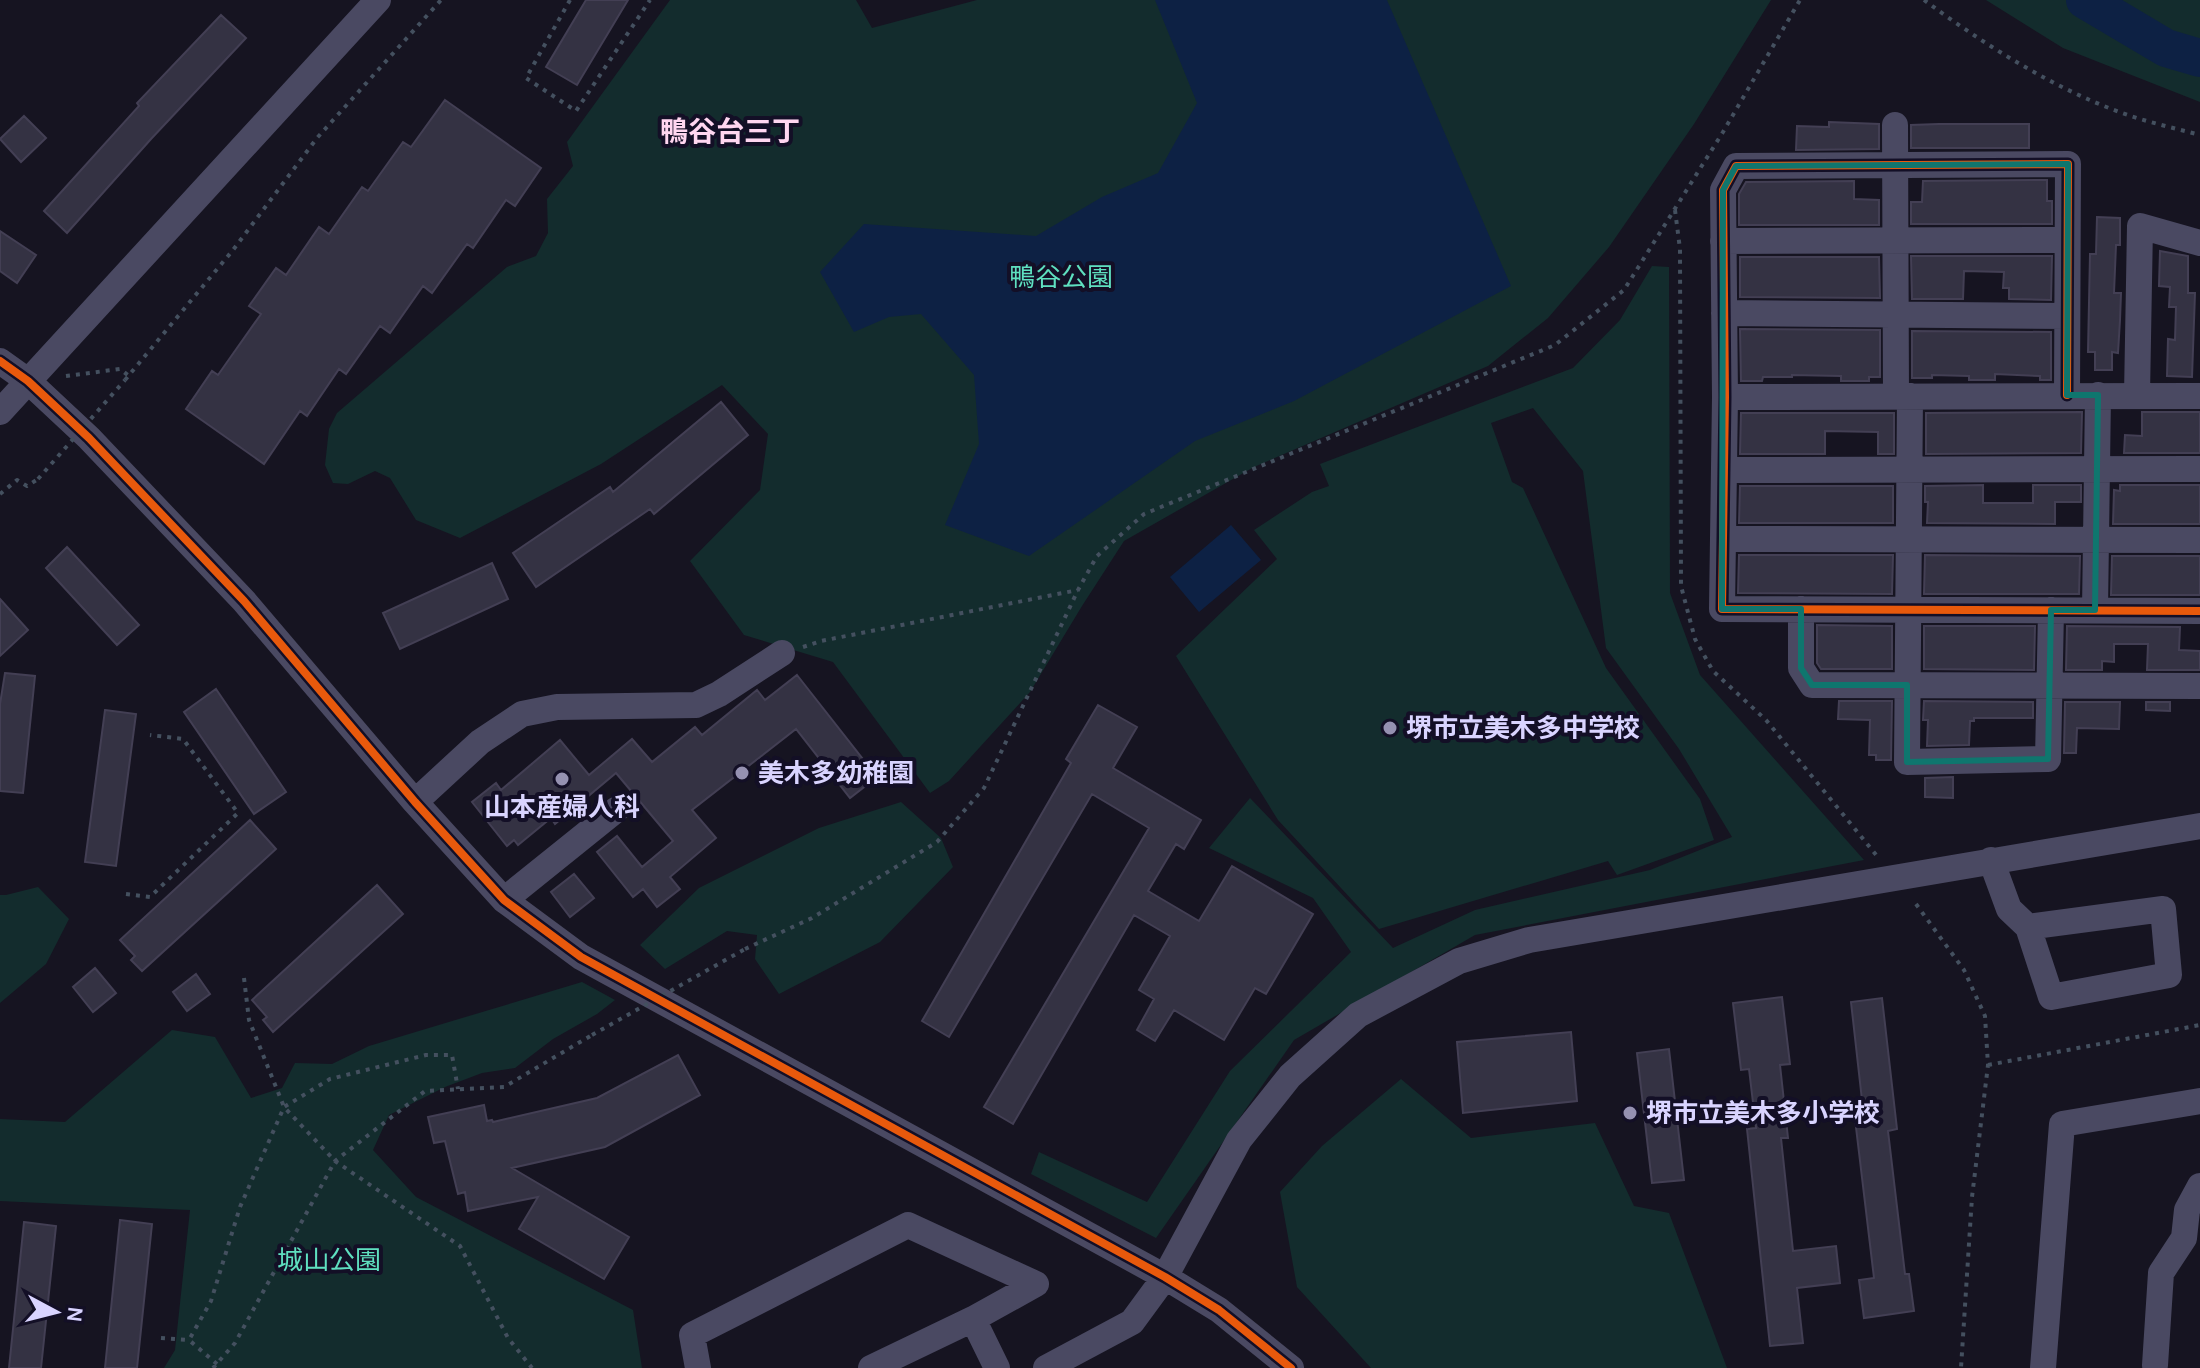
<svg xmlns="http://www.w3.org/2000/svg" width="2200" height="1368" font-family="Karla,'Noto Sans JP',sans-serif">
	<rect width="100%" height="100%" fill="#161421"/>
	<path fill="#132c2d" d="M670 0H856L872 28 977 0H1771L1694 124 1609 247 1548 318 1488 366 1254 467 1124 541 1082 606 1030 692 949 781 930 793 833 662 744 635 690 561 760 490 768 434 722 385 601 464 460 538 416 520 390 478 375 471 348 484 333 483 325 465 329 429 337 413 507 267 536 256 548 233 547 199 573 166 567 142Z
		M1986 0H2200V102L2063 48Z
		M1652 266 1669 267 1670 593 1700 675 1864 860 1475 935 1294 1040 1156 1238 1031 1174 1039 1152 1147 1202 1230 1071 1351 952 1313 898 1209 848 1250 798 1393 948 1475 910 1650 870 1732 837 1679 749 1606 648 1583 471 1533 408 1491 423 1512 482 1523 488 1606 668 1700 799 1714 840 1617 875 1608 861 1379 929 1278 820 1176 656 1277 559 1254 530 1312 492 1329 486 1320 464 1573 368 1620 320Z
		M901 802 941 838 953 867 880 942 779 994 755 959 757 935 727 931 665 969 640 945 699 888 819 828Z
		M38 887 69 919 46 964 0 1003V895H6Z
		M582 982 615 1000 597 1014 553 1039 515 1068 482 1073 445 1087 389 1115 373 1150 416 1197 633 1310 642 1368H164L175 1350 190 1210 0 1201V1119L65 1122 172 1030 215 1037 251 1098 282 1088 295 1063 332 1064 369 1046Z
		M1401 1079 1471 1138 1595 1123 1634 1206 1669 1213 1727 1368H1371L1297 1287 1280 1192 1322 1146Z"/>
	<path fill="#0d2144" d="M1155 0H1387L1511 286 1294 401 1195 441 1029 556 945 525 979 444 974 375 921 314 889 317 854 332 820 272 864 224 1036 236 1102 197 1158 173 1197 103Z
		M1231 525 1261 560 1199 612 1170 577Z"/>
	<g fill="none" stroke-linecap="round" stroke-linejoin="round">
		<path stroke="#0d2144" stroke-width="38" d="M2085 0 2166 48 2200 58"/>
	</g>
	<path fill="#343243" stroke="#433f54" stroke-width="2" d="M586 0H628L577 85 546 67Z
		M221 15 246 38 151 139 67 233 44 211 139 106 137 103Z
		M445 100 541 168 515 206 506 200 473 248 467 244 432 293 423 286 390 333 380 326 346 374 339 369 307 416 300 411 264 464 186 409 212 371 218 375 261 314 249 306 276 268 286 275 319 227 329 234 362 187 368 191 403 142 411 147Z
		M24 116 46 138 21 162 0 139Z
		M1829 122 1879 124V149L1796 150 1797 126 1829 127Z
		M1939 124H2029V148H1911V125Z
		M2047 180V201H2052V224H1911V202H1922L1923 181Z
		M1854 181V199L1879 200V225H1739V194L1746 182Z
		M2097 217 2120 218V245H2116L2114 293H2121L2120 320 2118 353 2112 352V370H2095V352H2088L2090 254H2096Z
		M0 231 36 255 17 283 0 271Z
		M2160 251 2188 256V293H2195L2192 377 2167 376 2168 339 2175 340 2176 307H2169L2170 287 2159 286Z
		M1911 256H2052L2051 300 2009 299V288H2003L2004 272 1964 271 1963 299H1912Z
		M1740 257H1879L1880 298 1740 297Z
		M1740 329 1880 330V377H1869V381H1841V376L1792 375V377H1763L1762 381H1741Z
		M1912 331 2051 332V380H2040V376L1995 374V380H1969V376L1932 375V378H1912Z
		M721 402 748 435 654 514 650 509 536 587 513 553 610 487 613 492Z
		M2082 412 2081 453 1926 454V413Z
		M2142 412H2200V453H2124L2125 435 2142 436Z
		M1741 413H1894V454H1878V432L1825 431V454H1740Z
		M1983 485V503H2033V485H2081V502H2055V524L1927 523 1928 502H1925V486Z
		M2120 485H2200V524H2113L2114 490 2120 491Z
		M1740 486H1893V523H1739Z
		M67 547 139 625 117 645 46 568Z
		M1739 555H1893L1892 594 1738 593Z
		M1925 555 2080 556 2079 594H1924Z
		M2112 556H2200V595H2111Z
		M492 563 508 599 400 649 383 613Z
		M0 599 28 630 0 656Z
		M1817 625 1892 626V669H1821L1817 663Z
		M1924 626H2035L2034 670 1924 669Z
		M2067 626 2180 627 2179 650 2200 651V670H2147L2148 644H2114V662L2102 661V670H2066Z
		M5 673 35 676 23 793 0 791V704Z
		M797 675 877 777 850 798 796 729 692 810 716 838 670 877 680 889 657 907 643 889 633 897 597 852 617 836 642 867 673 841 616 773 555 824 551 818 518 845 514 840 507 846 472 802 496 783 501 790 560 740 589 775 632 739 652 762 695 727 702 735 757 690 765 700Z
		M216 689 286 792 254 814 184 712Z
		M1839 701H1892L1891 760H1876V755H1869L1870 720 1838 719Z
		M1924 701 2033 702V718H1974V721H1970L1969 745 1927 746 1928 720H1923Z
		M2065 702H2120L2119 729 2077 728 2076 753H2064Z
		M2146 702H2170V711L2146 710Z
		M1098 705 1137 727 1113 768 1201 820 1184 849 1176 844 1148 891 1199 921 1232 866 1313 914 1266 994 1255 988 1224 1040 1174 1010 1155 1041 1137 1030 1154 999 1139 990 1170 936 1134 915 1013 1124 984 1107 1149 828 1092 794 949 1037 922 1021 1071 763 1066 759Z
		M105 710 136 714 116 866 85 862Z
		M1953 777V798L1925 797V778Z
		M250 820 276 849 142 971 131 960 135 956 120 940Z
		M574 874 594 898 570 917 551 892Z
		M377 885 403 914 273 1032 263 1020 267 1017 252 1000Z
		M95 968 116 993 93 1012 73 987Z
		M196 974 210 994 187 1011 173 992Z
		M1782 997 1790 1064 1780 1065 1788 1138H1781L1793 1251 1836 1246 1840 1283 1797 1288 1803 1343 1770 1346 1747 1129 1756 1128 1749 1069 1741 1070 1733 1003Z
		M1882 998 1897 1129 1888 1131 1905 1274H1909L1914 1311 1864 1318 1859 1280 1874 1278 1855 1119 1864 1118 1851 1002Z
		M1571 1032 1577 1101 1463 1113 1457 1042Z
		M1669 1049 1684 1180 1652 1183 1637 1053Z
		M678 1055 700 1095 605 1147 512 1168 629 1237 604 1279 519 1229 538 1197 468 1211 465 1192 458 1194 445 1141 434 1143 428 1117 484 1105 487 1121 492 1120 493 1122 597 1098Z
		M120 1220 152 1224 137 1368H105Z
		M24 1222 56 1226 41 1368H9Z"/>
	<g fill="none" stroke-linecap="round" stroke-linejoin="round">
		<path stroke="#44505f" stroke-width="4" stroke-dasharray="4 6" stroke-linecap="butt" d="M570 0 526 78 576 111 650 0
			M1924 0C1985 45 2051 87 2122 113 2147 122 2174 128 2200 135
			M1675 210 1680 249 1681 586 1695 639 1713 671 1766 720 1877 856
			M66 376 120 369 129 376
			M125 380 233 250 317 138 441 0
			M0 494 17 480 27 486 38 479
			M803 647 821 641 1078 590
			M126 894 150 897 238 813 183 739 150 735
			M1916 904 1964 970 1985 1016 1988 1065 1972 1197 1961 1368
			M745 949 812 918 937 842 984 788 1078 590 1097 556 1144 514 1555 345 1624 290 1723 132 1800 0
			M244 978 249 1020 284 1107 335 1161 460 1246 508 1338 532 1368
			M1988 1065 2200 1025
			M161 1338 189 1340
			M217 1364 189 1340 211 1301 240 1207 284 1107 330 1079 426 1055H452L458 1089
			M213 1368 235 1343 335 1161 425 1091 504 1087 592 1035"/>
		<path stroke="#4a4962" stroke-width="26" d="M1895 125 1896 396
			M1723 241 2067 240
			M1724 313 2067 316
			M0 361 28 381 89 438 244 601 415 802 504 900 581 957 1165 1277 1219 1310 1291 1368
			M2067 395 2068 164 1736 166 1723 190 1725 397 1722 609 2200 611
			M2137 395 2140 226 2200 243
			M1910 396 1907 762 2048 759 2051 610
			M1725 397 2200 396
			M0 412 378 0
			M1724 470 2200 469
			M1723 539 2200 540
			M1801 609V668L1812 685 2200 686
			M2095 610 2098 395
			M415 802 480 742 522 714 557 707 696 705 719 694 782 653
			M1991 860 2009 909 2028 927 2051 997 2169 975 2163 909 2028 927
			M504 900 617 809
			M973 1319 997 1368
			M2155 1365 2161 1273 2184 1238 2187 1210 2200 1186
			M698 1368 692 1335 908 1225 1036 1284 973 1319 871 1368
			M1046 1368 1132 1322 1165 1277 1239 1140 1290 1076 1358 1015 1459 961 1529 940 2200 826
			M2043 1368 2062 1124 2200 1101"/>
		<path stroke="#44505f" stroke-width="4" stroke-dasharray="4 6" stroke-linecap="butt" d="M38 479 125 380
			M592 1035 745 949"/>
		<defs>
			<path id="cycleway" d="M0 361 28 381 89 438 244 601 415 802 504 900 581 957 1165 1277 1219 1310 1291 1368
				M2067 395 2068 164 1736 166 1723 190 1725 397 1722 609 2200 611"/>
		</defs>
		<use href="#cycleway" stroke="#130f26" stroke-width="13"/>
		<use href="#cycleway" stroke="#e8590c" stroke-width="8"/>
	</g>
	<path fill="none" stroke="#0f766e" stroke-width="6" stroke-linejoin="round" d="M2068 164 2067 395H2098L2095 610H2051L2048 759 1907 762V685H1812L1801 668V609H1722L1723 190 1736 166Z"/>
	<g fill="#9591b1" stroke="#130f26" stroke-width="3">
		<circle cx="1390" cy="728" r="8"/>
		<circle cx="742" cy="773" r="8"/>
		<circle cx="562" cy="779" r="8"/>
		<circle cx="1630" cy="1113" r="8"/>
	</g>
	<g text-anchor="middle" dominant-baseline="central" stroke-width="8" stroke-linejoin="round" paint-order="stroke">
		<g font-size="26" fill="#5fe0c0" stroke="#130f26">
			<text x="1061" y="277">鴨谷公園</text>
			<text x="329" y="1260">城山公園</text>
		</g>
		<g font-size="26" font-weight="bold" fill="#d9d4ff" stroke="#130f26" text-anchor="start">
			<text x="1406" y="728">堺市立美木多中学校</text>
			<text x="758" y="773">美木多幼稚園</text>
			<text x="562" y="807" text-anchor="middle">山本産婦人科</text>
			<text x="1646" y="1113">堺市立美木多小学校</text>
		</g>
		<g font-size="28" font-weight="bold" fill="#ffd6f0" stroke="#130f26">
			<text x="730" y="131">鴨谷台三丁</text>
		</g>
	</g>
	<g transform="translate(56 1312) rotate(97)" stroke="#130f26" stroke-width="6" paint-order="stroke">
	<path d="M0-6L14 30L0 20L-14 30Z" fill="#d9d4ff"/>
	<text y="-12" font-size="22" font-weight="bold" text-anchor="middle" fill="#d9d4ff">N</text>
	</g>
</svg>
